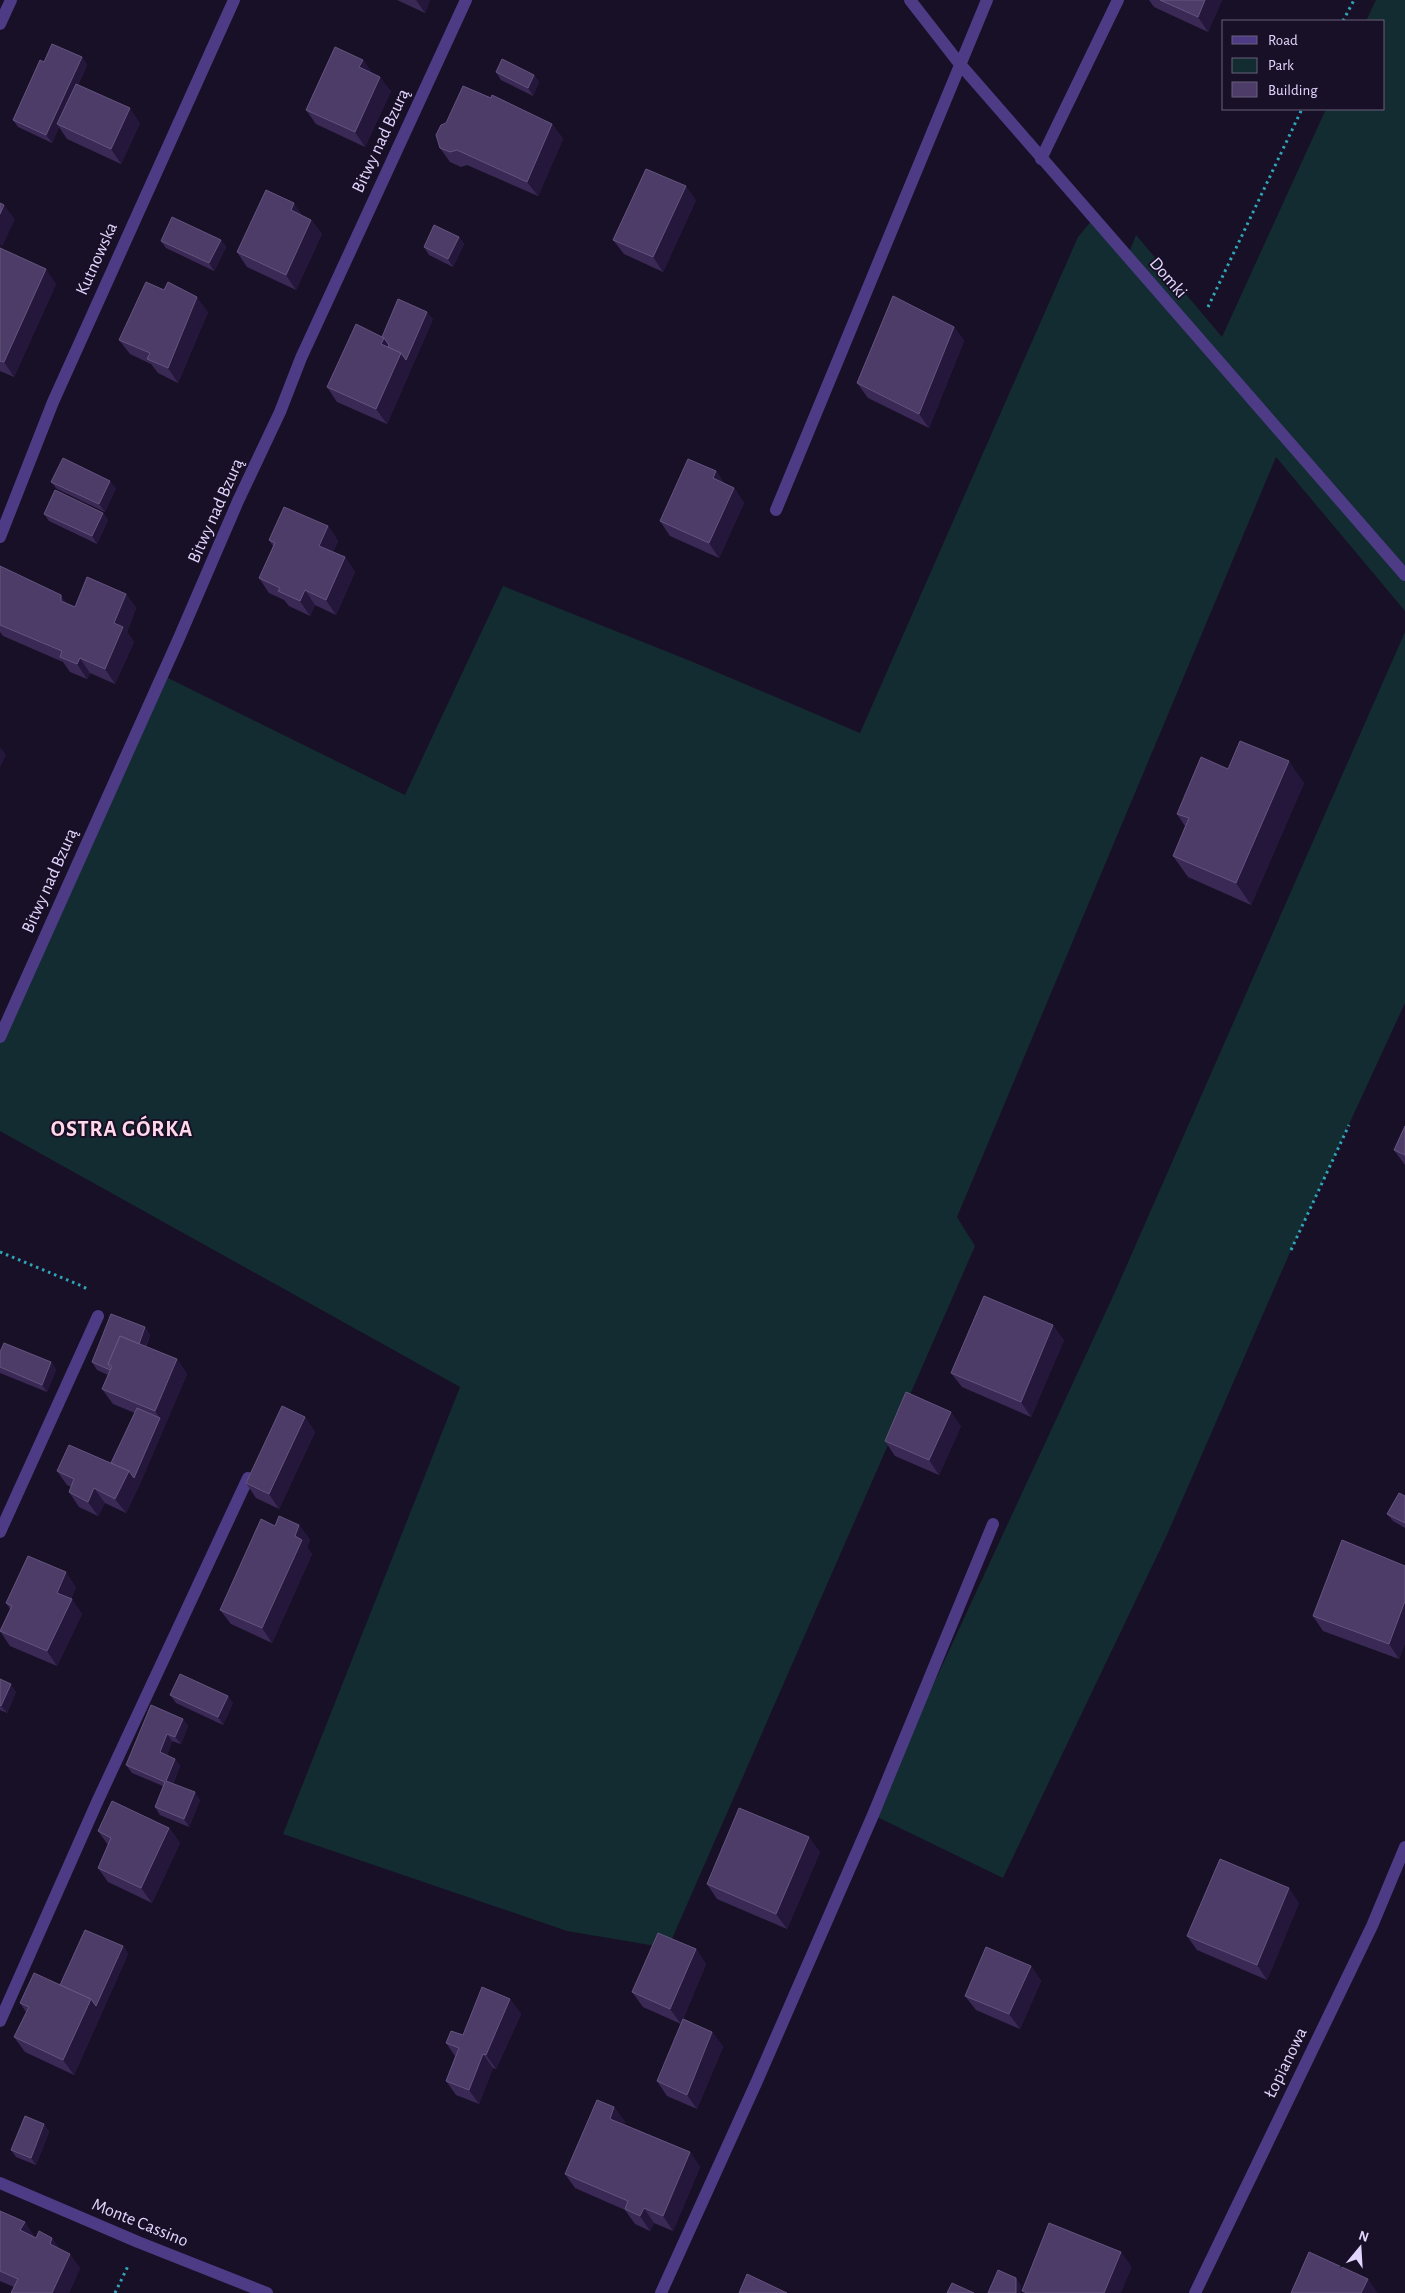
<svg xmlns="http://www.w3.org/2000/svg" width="1405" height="2293" font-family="'Alegreya Sans',sans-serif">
	<rect width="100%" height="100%" fill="#181027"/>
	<path fill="#132c31" d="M1376 0H1405V611L1276 457 957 1217 975 1246 668 1948 567 1931 283 1834 460 1387 0 1131V1037L162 675 405 795 503 586 693 662 860 733 1078 237 1093 219 1127 258 1136 235 1222 337 1326 109H1384V21H1366Z
		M1405 632V1003L1291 1250 1166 1537 1003 1878 873 1815 1115 1292Z"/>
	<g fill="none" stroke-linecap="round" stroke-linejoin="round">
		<path stroke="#31a5b8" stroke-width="3" stroke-dasharray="2.5 4" stroke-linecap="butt" d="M1343 21 1354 0
			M1208 307 1302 109
			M1291 1250 1349 1125
			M0 1252 82 1286 89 1290
			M115 2293 128 2266"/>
		<path stroke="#4d3b85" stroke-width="12" d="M910 0 959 63 1405 575
			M0 24 11 0
			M1041 159 1118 0
			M776 510 987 0
			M0 537 53 402 234 0
			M0 1037 179 638 238 501 280 412 301 358 466 0
			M0 1532 98 1316
			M0 2021 98 1800 248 1478
			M0 2183 138 2242 267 2293
			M661 2293 757 2081 873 1815 993 1524
			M1195 2293 1372 1926 1405 1847"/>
	</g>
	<path fill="#3b2955" d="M397 0H430L425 13Z
		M1149 0H1222L1208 32 1154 7Z
		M82 57 87 65 78 85 140 123 121 164 67 139 59 127 52 143 18 127 13 120 44 62Z
		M363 60 372 73 391 91 365 147 316 124 306 110Z
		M496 72 534 75 539 82 533 96 501 80Z
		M491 98 552 124 563 139 538 196 467 165 461 167 450 162 440 148 446 123Z
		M696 200 663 272 624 254 613 240Z
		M311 220 322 234 296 290 247 267 237 252Z
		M459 237 464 244 453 267 429 255 424 247Z
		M221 240 226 247 214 271 166 248 161 241Z
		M0 248 56 284 14 377 0 371Z
		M208 312 178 383 158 373 151 364 130 354 119 340Z
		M433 319 387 424 337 402 327 387 382 337Z
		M954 327 964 341 929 428 868 398 857 383Z
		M716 471 724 483 734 488 744 503 719 558 670 536 660 521Z
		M51 482 116 488 105 512 57 489Z
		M103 513 108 520 97 544 49 521 44 514Z
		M328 526 338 541 333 552 345 557 355 572 336 615 315 605 310 616 289 606 284 600 269 593 259 578 273 546 269 540Z
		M0 566 67 604 75 607 126 594 136 608 127 632 134 642 115 684 90 673 87 679 70 672 63 662 3 636 0 632Z
		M1228 769 1304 783 1251 905 1188 877 1173 856 1185 826 1177 814Z
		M1405 1126V1165L1394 1150Z
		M145 1327 150 1335 146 1347 177 1359 187 1374 139 1486 126 1513 105 1503 98 1516 79 1507 69 1492 71 1487 67 1485 57 1471 111 1463 135 1413 113 1404 102 1389 108 1375 97 1370 92 1362Z
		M1064 1340 1031 1417 962 1387 951 1373Z
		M0 1352 51 1362 56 1370 47 1392 0 1373Z
		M305 1417 315 1432 279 1509 256 1498 246 1483Z
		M961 1426 939 1475 895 1456 885 1441Z
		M1405 1496V1528L1393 1521 1387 1514Z
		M299 1525 310 1540 307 1547 312 1554 272 1643 231 1624 220 1610 275 1526Z
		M1405 1566V1643L1399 1659 1323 1631 1313 1616Z
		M76 1587 71 1599 82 1614 57 1666 10 1646 0 1631 10 1609 6 1603Z
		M0 1679 16 1692 7 1713 0 1710Z
		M170 1695 233 1703 223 1725 176 1703Z
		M183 1719 188 1726 181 1744 172 1741 167 1755 175 1759 180 1766 173 1784 200 1800 189 1827 160 1815 155 1807 163 1786 132 1773 126 1765Z
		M169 1828 180 1843 152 1903 108 1882 98 1868 108 1845 98 1831Z
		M820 1852 787 1929 717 1899 707 1884Z
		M1299 1903 1267 1980 1197 1950 1187 1936Z
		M123 1946 128 1954 74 2075 25 2052 14 2037 26 2012 20 2003 60 1985Z
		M696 1949 706 1964 681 2024 643 2007 632 1992Z
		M1031 1966 1041 1981 1020 2029 976 2010 965 1996Z
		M510 1999 521 2014 496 2069 493 2068 479 2104 456 2095 446 2081 455 2056 446 2043 463 2035Z
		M712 2032 723 2047 697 2109 667 2096 657 2081Z
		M614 2107 625 2122 624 2124 690 2152 700 2167 673 2231 654 2223 650 2231 635 2224 625 2210 575 2188 565 2174Z
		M44 2124 49 2132 36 2165 16 2157 11 2150Z
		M0 2211 35 2237 60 2249 80 2268 69 2293H11L14 2287 0 2281Z"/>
	<path fill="#25173b" d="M416 0H430L425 13Z
		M1205 0H1222L1208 32 1198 17Z
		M82 57 87 65 59 126 57 124 59 127 52 143 46 135Z
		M363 60 373 74 359 67Z
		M534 75 539 82 533 96 528 88Z
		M380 77 391 91 365 147 355 132Z
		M130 108 140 123 121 164 111 149Z
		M552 124 563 139 538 196 527 182Z
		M686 186 696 200 663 272 653 257Z
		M294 203 304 218 291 210Z
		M4 205 15 219 2 247 0 244V214Z
		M311 220 322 234 296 290 286 275Z
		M459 237 464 244 453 267 448 259Z
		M221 240 226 247 214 271 209 263Z
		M46 269 56 284 14 377 4 362Z
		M197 297 208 312 178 383 168 368Z
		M427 312 433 319 387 424 376 409 401 353Z
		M954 327 964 341 929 428 919 414Z
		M384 338 394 352 381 344Z
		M716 471 726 486 713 478Z
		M110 481 116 488 105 512 99 504Z
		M734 488 744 503 719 558 709 543Z
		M103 513 108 520 97 544 92 536Z
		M328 526 338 541 329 560 319 546Z
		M345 557 355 572 336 615 326 600Z
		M305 590 315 605 310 616 300 601Z
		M126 594 136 608 127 632 134 642 115 684 105 669 114 623Z
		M61 595 71 610 61 601Z
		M80 658 90 673 87 679 77 664Z
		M0 747 6 755 0 768Z
		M1289 761 1304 783 1251 905 1236 883Z
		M1053 1325 1064 1340 1031 1417 1021 1402Z
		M145 1327 150 1335 142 1355 137 1348Z
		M177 1359 187 1374 165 1426 155 1411Z
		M51 1362 56 1370 47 1392 42 1385Z
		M951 1412 961 1426 939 1475 929 1460Z
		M305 1417 315 1432 279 1509 269 1494Z
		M160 1418 165 1426 139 1486 126 1513 115 1499 129 1471Z
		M94 1488 105 1503 98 1516 88 1502Z
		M299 1525 310 1540 307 1547 312 1554 272 1643 262 1628Z
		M66 1572 76 1587 67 1608 57 1593Z
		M72 1599 82 1614 57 1666 47 1651Z
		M1405 1601V1643L1399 1659 1389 1644Z
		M11 1684 16 1692 7 1713 1 1706Z
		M228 1696 233 1703 223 1725 218 1717Z
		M183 1719 188 1726 181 1744 175 1737Z
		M167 1734 172 1741 165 1760 160 1752Z
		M175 1759 180 1766 171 1788 166 1781Z
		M195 1792 200 1800 189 1827 184 1819Z
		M169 1828 180 1843 152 1903 141 1888Z
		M809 1837 820 1852 787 1929 776 1914Z
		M1289 1888 1299 1903 1267 1980 1257 1965Z
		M123 1946 128 1954 74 2075 63 2060 91 1999Z
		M696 1949 706 1964 681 2024 670 2009Z
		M1031 1966 1041 1981 1020 2029 1009 2014Z
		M510 1999 521 2014 496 2069 486 2055Z
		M712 2032 723 2047 697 2109 687 2095Z
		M483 2054 493 2068 479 2104 469 2090Z
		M614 2107 625 2122 620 2133 610 2119Z
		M44 2124 49 2132 36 2165 31 2158Z
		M690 2152 700 2167 673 2231 663 2216Z
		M644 2208 654 2223 650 2231 640 2216Z
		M25 2222 35 2237 20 2230Z
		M52 2238 63 2253 50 2244Z
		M1121 2252 1132 2267 1121 2293H1104Z
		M70 2254 80 2268 69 2293H52Z
		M1016 2278 1021 2285V2293H1016Z
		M1368 2279 1378 2293H1361Z"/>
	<path fill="#4d3c67" stroke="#64547f" d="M1160 0H1205L1198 17Z
		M52 44 82 57 46 135 13 120 40 60 44 62Z
		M335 47 363 60 359 67 380 77 355 132 306 110Z
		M502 59 534 75 528 88 496 72Z
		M76 84 130 108 111 149 57 124Z
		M463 86 491 98 492 95 552 124 527 182 457 150 450 152 440 148 436 135 441 125 446 123Z
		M646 169 686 186 653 257 613 240Z
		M266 190 294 203 291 210 311 220 286 275 237 252Z
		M0 203 4 205 0 214Z
		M172 217 221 240 209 263 161 241Z
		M434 225 459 237 448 259 424 247Z
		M0 248 46 269 4 362 0 361Z
		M146 282 164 290 168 282 197 297 168 368 147 359 150 353 119 340Z
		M893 296 954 327 919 414 857 383Z
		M398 299 427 312 406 360 401 353 388 347 389 345 384 338 382 337Z
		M356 324 384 338 381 344 401 353 376 409 327 387Z
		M63 458 110 481 99 504 51 482Z
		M688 459 716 471 713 478 734 488 709 543 660 521Z
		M55 490 103 513 92 536 44 514Z
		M284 507 328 526 319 546 345 557 326 600 305 590 300 601 278 591 280 588 259 578 275 543 269 540Z
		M0 566 61 595V601L75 607 87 577 126 594 114 623 123 627 105 669 80 658 77 664 60 657 62 651 0 625Z
		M1240 741 1289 761 1236 883 1173 856 1189 818 1177 814 1201 757 1228 769Z
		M1405 1126V1155L1394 1150Z
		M984 1296 1053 1325 1021 1402 951 1373Z
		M111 1314 145 1327 139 1344 120 1336 108 1364 111 1369 110 1370 92 1362Z
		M120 1336 177 1359 155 1411 102 1389 112 1366 108 1364Z
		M4 1343 51 1362 42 1385 0 1367V1352Z
		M906 1392 951 1412 929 1460 885 1441Z
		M282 1406 305 1417 269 1494 246 1483Z
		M137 1408 160 1418 134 1478 129 1471 111 1463Z
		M69 1445 129 1471 115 1499 94 1488 88 1502 69 1492 74 1479 57 1471Z
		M1399 1493 1405 1496V1523L1387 1514Z
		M279 1516 299 1525 295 1536 302 1540 262 1628 220 1610 261 1519 275 1526Z
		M1342 1540 1405 1566V1601L1389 1644 1313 1616Z
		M28 1556 66 1572 57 1593 72 1599 47 1651 0 1631 12 1606 6 1603Z
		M180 1674 228 1696 218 1717 170 1695Z
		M0 1679 11 1684 1 1706 0 1705Z
		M151 1705 183 1719 175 1737 167 1734 160 1752 175 1759 166 1781 195 1792 184 1819 155 1807 165 1782 126 1765Z
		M112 1801 169 1828 141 1888 98 1868 111 1838 98 1831Z
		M739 1808 809 1837 776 1914 707 1884Z
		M1220 1859 1289 1888 1257 1965 1187 1936Z
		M85 1930 123 1946 96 2006 91 1999 60 1985Z
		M658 1933 696 1949 670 2009 632 1992Z
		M986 1947 1031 1966 1009 2014 965 1996Z
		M34 1973 91 1999 63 2060 14 2037 29 2007 20 2003Z
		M482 1987 510 1999 486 2055 483 2054 469 2090 446 2081 459 2048 446 2043 451 2031 463 2035Z
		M683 2019 712 2032 687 2095 657 2081Z
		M597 2100 614 2107 610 2119 690 2152 663 2216 644 2208 640 2216 625 2209 628 2201 565 2174Z
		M25 2116 44 2124 31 2158 11 2150Z
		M0 2211 25 2222 20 2230 36 2238 39 2231 52 2238 50 2244 70 2254 52 2293H11L18 2279 0 2271Z
		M1049 2223 1121 2252 1104 2293H1027L1022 2291Z
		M1309 2252 1368 2279 1361 2293H1291Z
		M998 2270 1016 2278V2293H988Z
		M747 2274 787 2293H739Z
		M952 2283 974 2293H947Z"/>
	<g text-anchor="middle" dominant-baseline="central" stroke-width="4" stroke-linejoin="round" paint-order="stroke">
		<g font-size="18" fill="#e3d6fe" stroke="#181027">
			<text transform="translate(381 141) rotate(-65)">Bitwy nad Bzurą</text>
			<text transform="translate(97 259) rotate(-66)">Kutnowska</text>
			<text transform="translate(1168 278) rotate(49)">Domki</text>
			<text transform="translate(216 511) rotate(-66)">Bitwy nad Bzurą</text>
			<text transform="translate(50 881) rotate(-66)">Bitwy nad Bzurą</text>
			<text transform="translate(1286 2063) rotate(-64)">Łopianowa</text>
			<text transform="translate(140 2223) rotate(22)">Monte Cassino</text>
		</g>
		<g font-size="22" font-weight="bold" letter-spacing="1" fill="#ffd8e9" stroke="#181027">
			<text x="122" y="1129">OSTRA GÓRKA</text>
		</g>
	</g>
	<rect x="1222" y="20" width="162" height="90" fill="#181027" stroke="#695f7d"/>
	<rect x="1232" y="36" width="25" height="8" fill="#4d3b85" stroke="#695f7d"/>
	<text x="1268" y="45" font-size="15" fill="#e3d6fe">Road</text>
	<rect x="1232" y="58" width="25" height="15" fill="#132c31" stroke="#695f7d"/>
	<text x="1268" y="70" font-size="15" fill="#e3d6fe">Park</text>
	<rect x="1232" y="82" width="25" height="15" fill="#4d3c67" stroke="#695f7d"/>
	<text x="1268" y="95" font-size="15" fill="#e3d6fe">Building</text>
	<g transform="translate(1360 2248) rotate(18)" stroke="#181027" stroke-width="4" paint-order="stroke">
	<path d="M0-4L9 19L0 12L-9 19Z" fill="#e3d6fe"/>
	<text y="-8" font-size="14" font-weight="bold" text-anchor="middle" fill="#e3d6fe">N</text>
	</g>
</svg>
